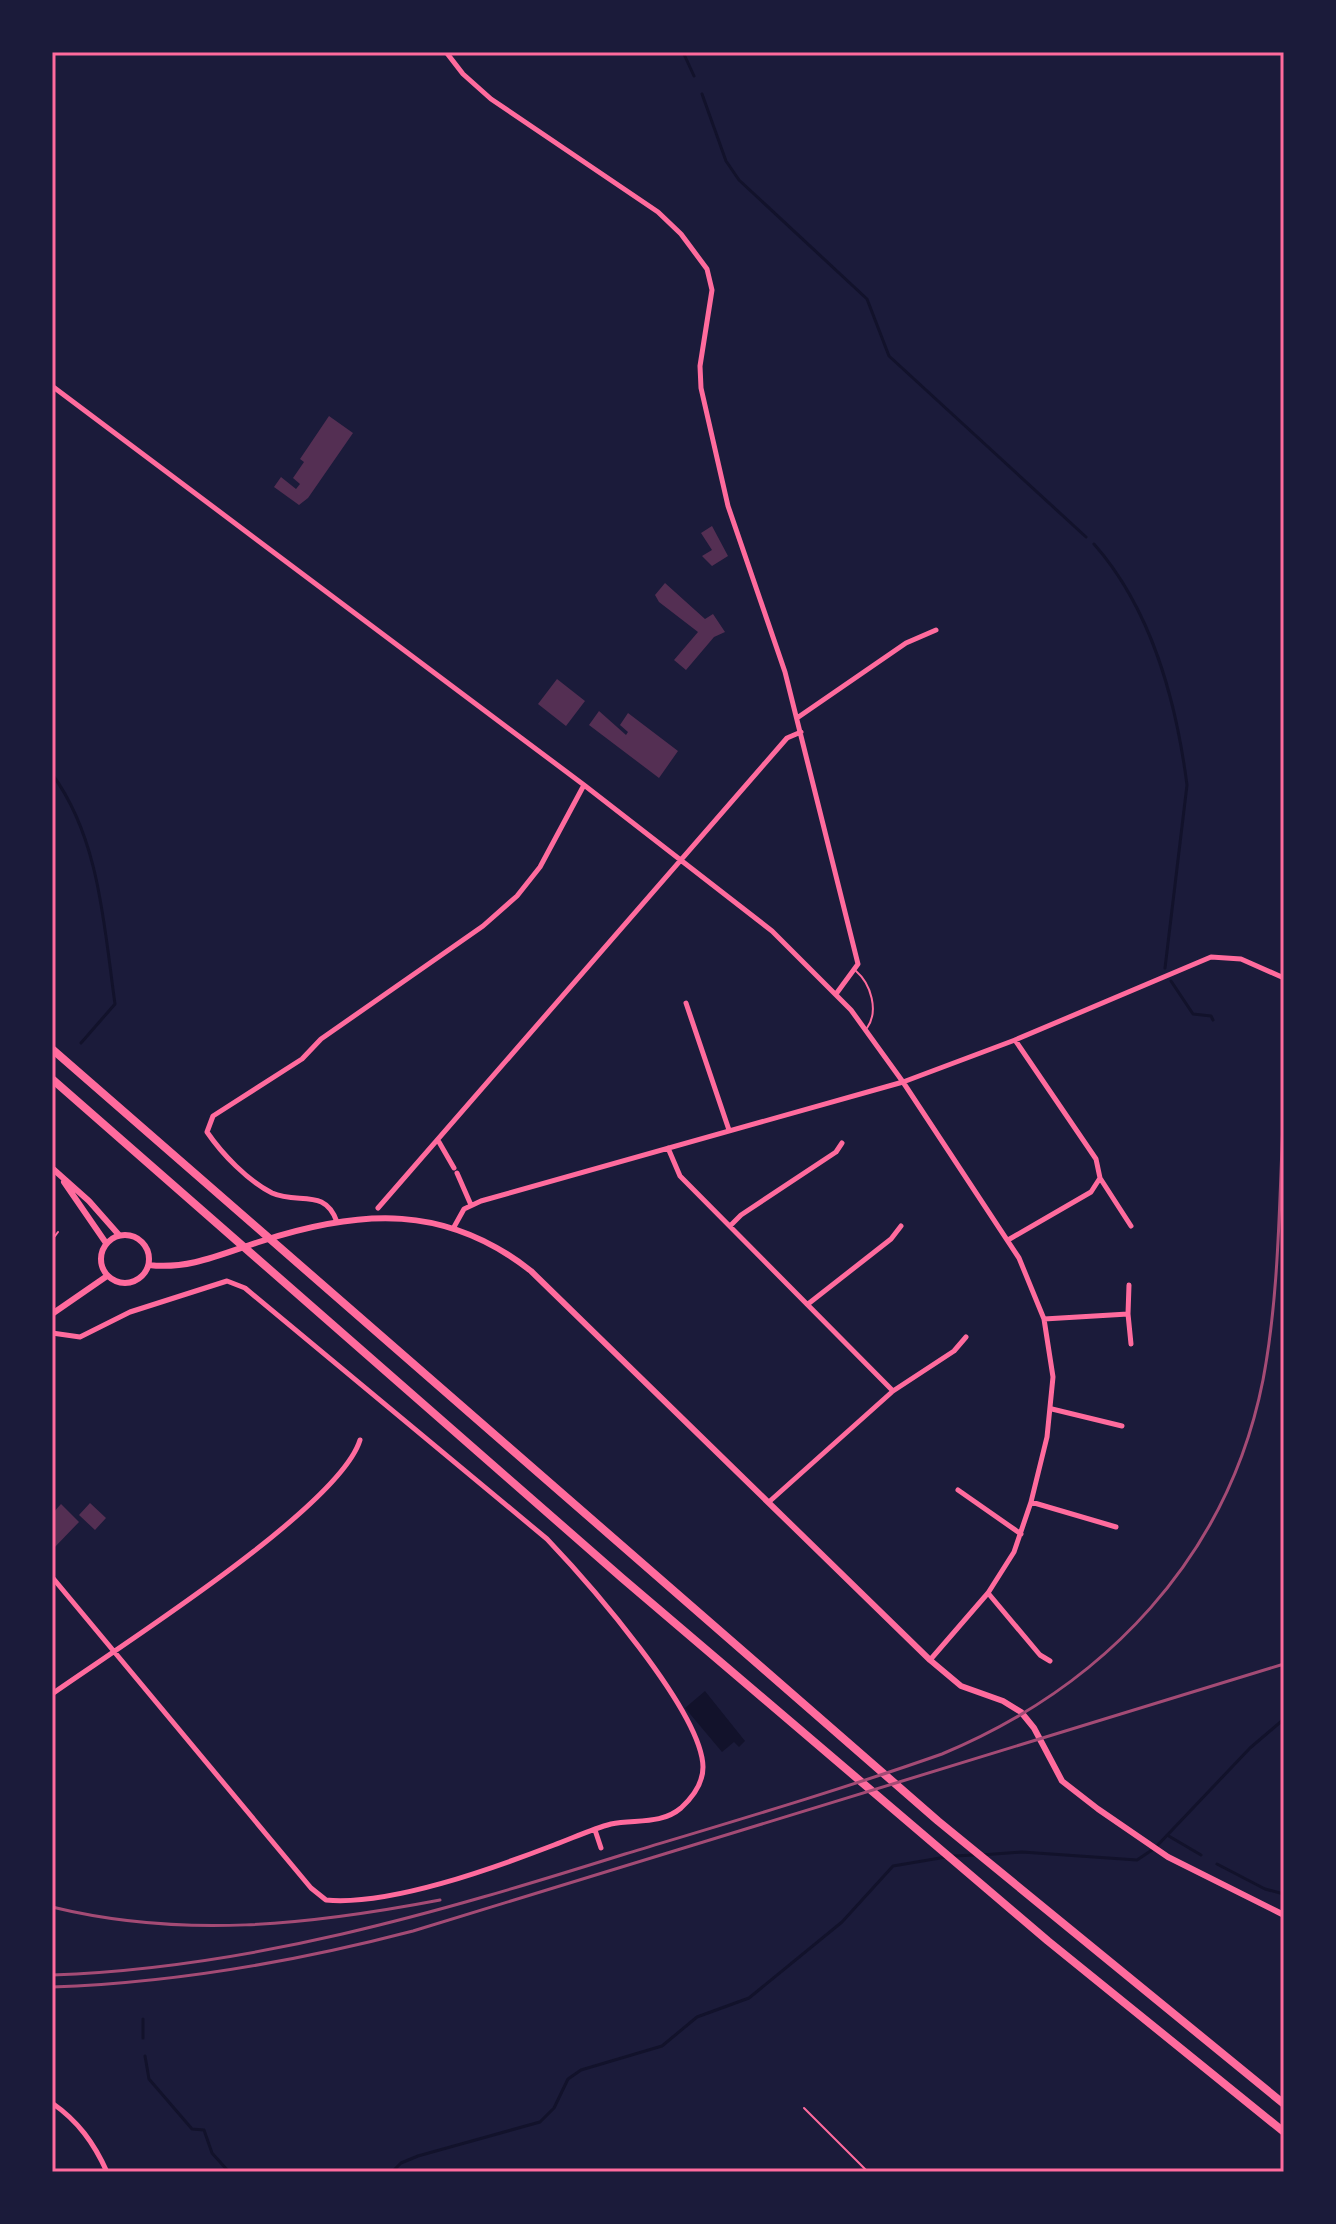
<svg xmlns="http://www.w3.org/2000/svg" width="1336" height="2224" font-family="'Open Sans',sans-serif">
	<rect width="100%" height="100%" fill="#1b1b3a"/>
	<path fill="#12122b" d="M705 1691 745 1741 739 1747 734 1742 722 1752 685 1708Z"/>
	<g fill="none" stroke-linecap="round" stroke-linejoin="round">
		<path stroke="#12122b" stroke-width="3" d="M683 52 694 76
			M702 94 726 161 739 180 867 299 889 356 1086 537
			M1094 544C1152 610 1176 700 1187 785L1165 968
			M52 774C100 839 104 927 115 1004L81 1043
			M1171 981 1193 1014 1211 1016 1213 1020
			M1167 1835 1201 1855
			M981 1855 1022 1852 1137 1860 1155 1848 1250 1748 1284 1719
			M954 1856 974 1855
			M1217 1864 1265 1889 1284 1894
			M143 2019V2038
			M145 2056 149 2079 192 2129 204 2130 212 2153 229 2172
			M392 2172 401 2163 418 2156 540 2122 554 2108 568 2079 581 2070 662 2046 697 2017 749 1998 842 1922 893 1866 946 1857"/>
	</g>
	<path fill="#542f53" d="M329 416 353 433 308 498 299 505 274 487 281 477 296 489 300 484 293 478 304 462 300 459Z
		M712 526 728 556 712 566 702 556 712 550 701 533Z
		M665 583 705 619 713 614 725 632 714 637 686 670 674 660 698 632 659 602 655 595Z
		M557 679 585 701 566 726 538 704Z
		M599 711 626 735 628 732 620 725 628 713 678 751 659 778 589 725Z
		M90 1503 106 1518 95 1530 79 1515Z
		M61 1504 79 1522 52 1550V1514Z"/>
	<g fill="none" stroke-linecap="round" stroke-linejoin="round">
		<path stroke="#ff6b9d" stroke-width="2" d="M804 2108 868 2172"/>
		<path stroke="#ff6b9d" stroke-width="2" d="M856 971C871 984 879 1011 867 1028
			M52 1240 58 1232"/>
		<path stroke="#ff6b9d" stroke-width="5" d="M446 52 463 74 491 99 658 212 681 234 707 269 712 290 700 366 701 388 728 506 785 672 858 964 836 994
			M52 386 584 785 772 931 851 1010 903 1082 1019 1258 1044 1319 1053 1377 1047 1437 1031 1502 1014 1552 988 1593 930 1660
			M797 718 906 643 936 630
			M686 1003 729 1130
			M439 1142 454 1168
			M668 1148 680 1176 893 1391
			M457 1173 471 1205
			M1100 1178 1131 1226
			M378 1208 787 738 801 732
			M337 1222C325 1187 298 1205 272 1193 248 1181 222 1154 207 1132L213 1116 302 1059 321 1039 483 926 517 896 540 867 584 785
			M730 1226 741 1215 836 1152 842 1143
			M454 1227 464 1209 481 1201 903 1082 1015 1040 1211 957 1241 959 1284 978
			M1008 1240 1091 1192 1100 1178 1096 1159 1015 1040
			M808 1304 891 1239 901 1226
			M1128 1314 1131 1344
			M1044 1319 1128 1314 1129 1285
			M52 1333 80 1337 130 1312 227 1281 245 1288 547 1539C586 1580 702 1711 703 1767 703 1784 693 1797 681 1808 661 1825 635 1819 611 1824 592 1829 573 1838 554 1845 494 1868 390 1906 326 1900L311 1888 52 1577
			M1052 1409 1122 1426
			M958 1490 1021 1534
			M770 1501 893 1391 954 1351 966 1337
			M1031 1502 1116 1527
			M988 1593 1040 1655 1050 1661
			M52 1694C117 1648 339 1508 360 1440
			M595 1830 601 1848
			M52 2103C78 2121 94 2143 107 2172"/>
		<path stroke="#ff6b9d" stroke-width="6" d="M52 1168 89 1201 119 1235
			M64 1182 106 1243
			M101 1259a24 24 0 1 1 48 0a24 24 0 1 1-48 0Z
			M149 1265C189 1270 224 1253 262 1241 361 1209 446 1204 531 1271L930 1660 961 1686 1003 1701 1021 1712 1034 1728 1062 1781 1098 1809 1168 1857 1284 1915
			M52 1314 107 1276"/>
		<path stroke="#ff6b9d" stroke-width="8" d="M52 1049 938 1821 1284 2104
			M52 1079 622 1578 1048 1941 1284 2132"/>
		<path stroke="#a44b75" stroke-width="3" d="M52 1907C183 1939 309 1925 440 1900
			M52 1975C250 1968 437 1913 625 1854 731 1822 837 1791 942 1754 1105 1686 1228 1557 1263 1380 1280 1290 1279 1195 1284 1103
			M52 1987C175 1983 294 1962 413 1931L1284 1664"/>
	</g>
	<rect width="1336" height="2224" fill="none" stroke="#1b1b3a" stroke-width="108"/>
	<rect x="54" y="54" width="1228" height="2116" fill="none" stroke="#ff6b9d" stroke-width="3"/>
</svg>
